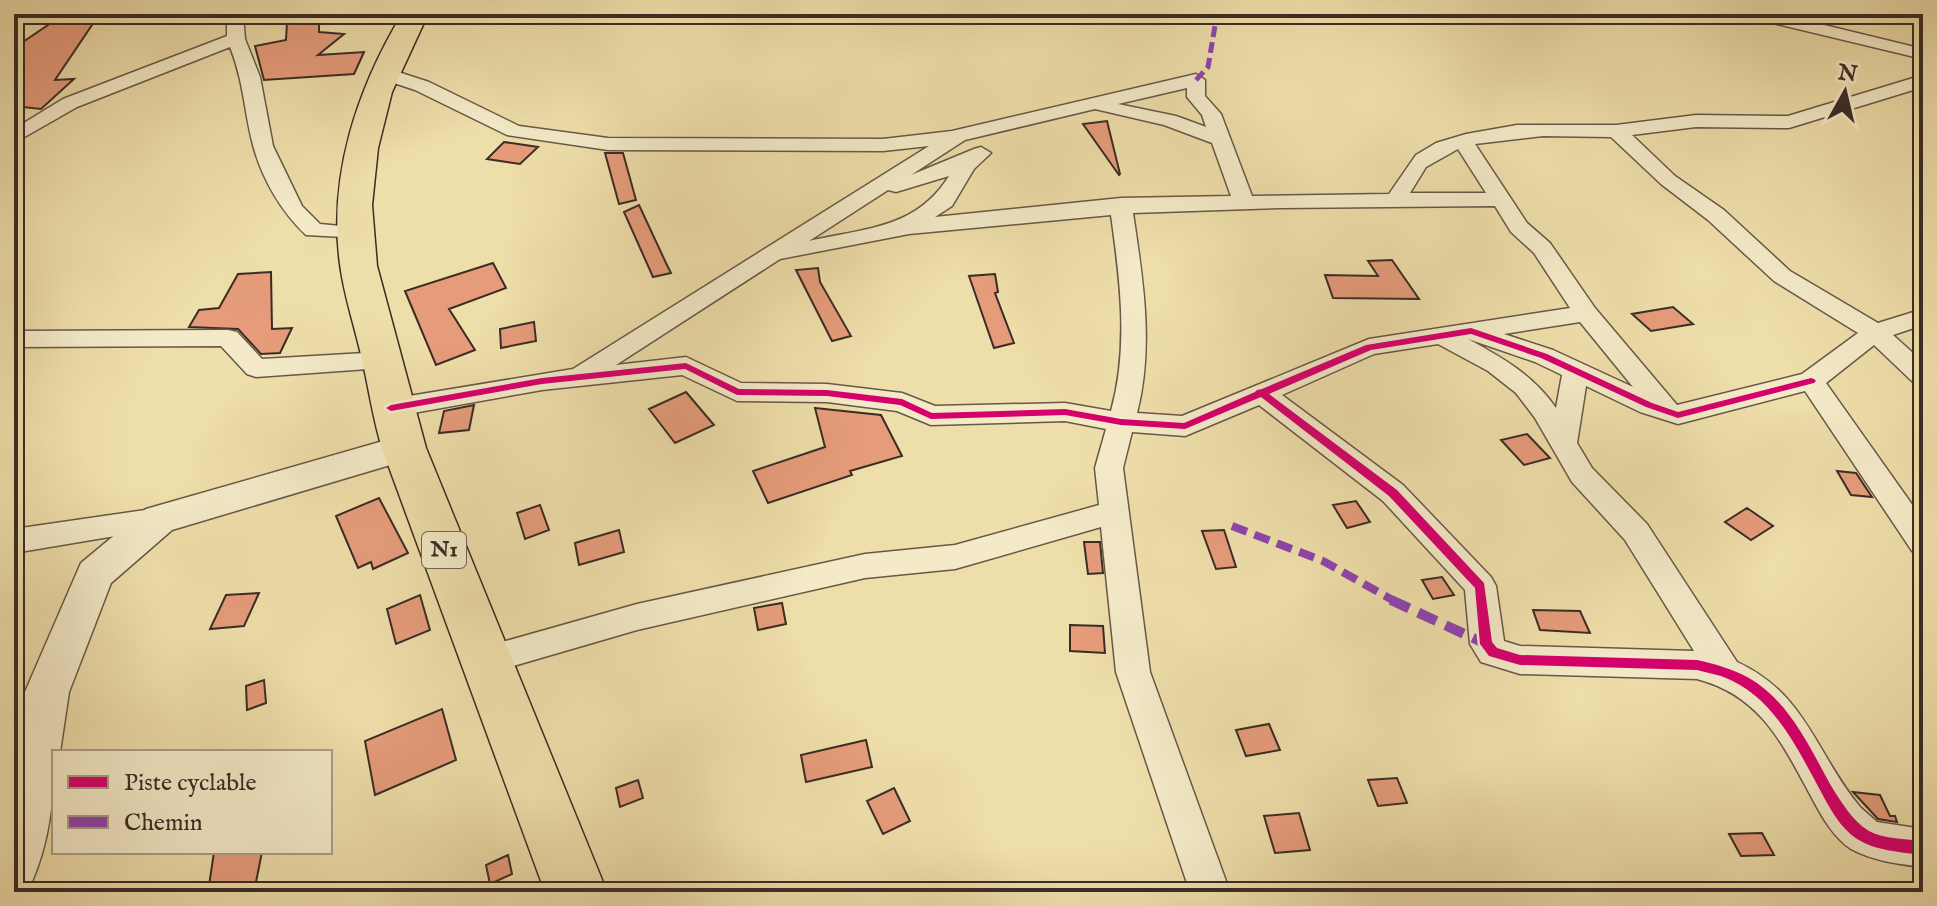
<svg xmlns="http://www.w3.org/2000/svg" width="1937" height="906" font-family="'IM FELL English',serif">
	<rect width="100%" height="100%" fill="#eedeaa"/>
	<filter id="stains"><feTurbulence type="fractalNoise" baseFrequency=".0025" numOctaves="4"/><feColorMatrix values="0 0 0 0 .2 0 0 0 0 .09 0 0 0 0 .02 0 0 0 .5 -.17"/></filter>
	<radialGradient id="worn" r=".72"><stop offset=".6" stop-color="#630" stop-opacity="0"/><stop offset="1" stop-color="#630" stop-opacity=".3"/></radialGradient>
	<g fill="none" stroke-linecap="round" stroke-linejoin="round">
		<path fill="#a0b9b5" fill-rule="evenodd" d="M975 14H1150L1146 19 1137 22 1068 25 988 22 979 19Z"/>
	</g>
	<path fill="#e69c7b" stroke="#3a2c26" stroke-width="2" d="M93 15 92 17 98 16 55 80 74 79 41 109 14 106V48L57 19Z
		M319 17V32L344 34 318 55 364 52 354 74 264 80 255 46 286 40 287 22Z
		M1107 121 1120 174 1119 175 1083 124Z
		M504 142 538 147 520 164 487 159Z
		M605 153H623L636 200 619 204Z
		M639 205 666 263 671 273 653 277 624 212Z
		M1392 260 1419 299 1333 298 1325 275 1378 276 1368 261Z
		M493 263 506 288 449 309 475 350 436 365 405 291Z
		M818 268 820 282 851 336 832 341 796 270Z
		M271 272 272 329 292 328 280 353 261 354 238 329 189 327 199 310 219 308 238 274Z
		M995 274 998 292 995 293 1014 343 994 348 969 276Z
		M1673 307 1693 324 1651 331 1632 314Z
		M534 322 536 341 501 348 500 329Z
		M686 392 714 425 675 443 649 409Z
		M474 405 469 430 439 433 444 411Z
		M815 408 881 415 902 456 850 471 852 475 768 503 753 471 825 447Z
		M1527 434 1550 458 1524 465 1501 440Z
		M1837 471 1856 473 1872 497 1851 495Z
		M379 498 408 553 373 569 371 562 358 568 336 516Z
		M1356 501 1370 522 1347 528 1333 505Z
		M540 505 549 530 525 539 517 513Z
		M1747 508 1773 526 1751 540 1725 522Z
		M619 530 624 552 579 565 575 543Z
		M1224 530 1236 567 1216 569 1202 531Z
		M1084 542H1100L1103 573 1088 574Z
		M1442 577 1454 595 1433 599 1422 580Z
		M259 593 244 626 210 629 226 595Z
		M420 595 430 630 396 644 387 609Z
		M782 603 786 624 758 630 754 608Z
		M1533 610 1580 611 1590 633 1540 630Z
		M1070 625 1103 626 1105 653 1070 651Z
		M264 680 266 703 247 710 246 686Z
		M442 709 456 760 375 795 365 741Z
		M1269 724 1280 750 1246 756 1236 730Z
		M866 740 872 767 806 782 801 755Z
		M1397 778 1407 803 1378 806 1368 780Z
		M638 780 643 798 620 807 616 788Z
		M894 788 910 821 883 834 867 801Z
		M1853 792 1880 795 1890 816H1895L1897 822 1878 819Z
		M1299 813 1310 850 1275 853 1264 816Z
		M1762 833 1774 855 1741 856 1729 834Z
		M214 852H262L254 892H208Z
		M508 855 512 874 490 884 486 865Z"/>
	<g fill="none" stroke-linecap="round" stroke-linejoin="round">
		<defs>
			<path id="minor" d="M227 14H243L245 39 260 77 273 146 302 206 320 224 362 228 365 233 362 238 306 235C281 211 262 179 253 145 244 111 244 82 230 47L77 107 14 143V129L63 99 227 36Z
				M1750 14H1779L1923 49V59L1752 18Z
				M383 67 429 82 519 126 608 138 883 139 952 131 1196 74 1205 80V96L1221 114 1252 196 1389 194 1416 155 1436 143 1466 134 1517 125H1616L1696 115 1788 116 1923 75V87L1789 128 1696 127 1632 135 1675 176 1724 210 1790 271 1878 323 1923 309V325L1893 335 1923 362V386L1914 383 1874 345 1826 383 1923 520V555L1912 551 1805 391 1678 424 1640 412 1586 386 1577 443 1592 468 1647 524 1737 662C1807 694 1816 755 1861 808L1877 822 1923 829V867C1899 864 1873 861 1851 849 1834 838 1822 817 1813 800 1783 745 1762 696 1697 679L1520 674 1481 662 1470 644 1465 590 1383 501 1259 405 1185 436 1132 432 1123 468 1150 672 1230 892H1190L1116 672 1101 527 955 569 865 578 637 630 486 674 474 670 469 660 474 650 637 604 865 554 955 545 1099 505 1095 468 1106 429 1065 421 931 425 897 411 827 402 737 401 682 375 542 390 391 417 382 415 378 408 382 401 391 399 573 369 929 146 883 151 608 150 507 135 415 90 376 77 374 73ZM1187 88V97L1202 115 1206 127 1176 116 1118 104ZM1095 109 1164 125 1212 143 1231 196 1121 198 935 217 952 206 974 169 991 153 981 147 974 149 911 175 965 140ZM1543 136 1611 137 1661 184 1708 220 1774 281 1858 333 1802 374 1677 405 1595 308 1550 243 1527 223 1475 144ZM1458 149 1486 193H1410L1426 167ZM949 176C916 229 865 228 809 241L888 190 896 192ZM1495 206 1511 232 1534 253 1570 308 1369 339 1182 416 1137 413C1154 348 1143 279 1133 213L1280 208ZM1111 215C1120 279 1129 347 1111 411L1065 403 935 406 902 393 827 384 741 383 686 357 616 365 780 259 909 234ZM1580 322 1633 387 1553 350 1504 334ZM1468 339 1535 362 1562 375 1556 408C1533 375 1503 358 1468 339ZM1438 344 1488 371 1516 393 1535 418 1572 482 1625 540 1694 651 1520 646 1504 641 1496 586 1491 577 1403 485 1282 395 1374 354Z
				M228 330 237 332 262 359 382 352 391 354 395 360 391 366 382 368 256 377 247 374 221 346 14 347V331Z
				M159 508 169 511 174 519 169 527 14 553V529Z"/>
			<path id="tertiary" d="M404 435 417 439 422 448 417 457 172 530 111 583 69 692 60 752H54C54 798 50 841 31 884L14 891V754L25 692 81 563 146 509Z"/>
			<path id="primary" d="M402 14H428L392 92 378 148 372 205 377 266 426 448 607 892H545L382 448C373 419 369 389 362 359 355 327 344 296 340 264 328 176 357 89 402 14Z"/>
		</defs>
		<use href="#minor" stroke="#675847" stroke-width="3"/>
		<use href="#tertiary" stroke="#675847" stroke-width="3"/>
		<use href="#primary" stroke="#3a2c26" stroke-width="3"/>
		<use href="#minor" fill="#f4eac8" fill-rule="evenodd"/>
		<use href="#tertiary" fill="#f4eac8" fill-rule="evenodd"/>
		<use href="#primary" fill="#eedeaa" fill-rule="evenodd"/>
		<path stroke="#8e44ad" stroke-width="5" stroke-dasharray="11 5" stroke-linecap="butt" d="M1196 80 1208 67 1217 14"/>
		<path stroke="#8e44ad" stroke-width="8" stroke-dasharray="16 8" stroke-linecap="butt" d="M1232 526 1323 561 1396 602"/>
		<path stroke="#8e44ad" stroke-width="10" stroke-dasharray="20 10" stroke-linecap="butt" d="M1391 600 1486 644"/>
		<defs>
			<path id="cycleway" d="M1471 328 1547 354 1652 403 1678 412 1811 378 1814 379 1816 381 1814 383 1678 418 1646 407 1541 358 1471 334 1371 350 1269 394 1397 490 1484 583 1492 642 1497 648 1520 655 1697 660C1715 664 1733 669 1749 678 1789 701 1809 746 1830 784 1840 800 1852 821 1869 831 1884 839 1906 839 1923 841V855C1901 852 1876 851 1857 839 1840 828 1829 807 1820 790 1796 746 1772 694 1721 676 1713 674 1705 672 1697 670L1520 665 1489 656 1480 644 1475 588 1389 496 1261 397 1185 429 1121 425 1065 415 931 419 900 405 827 396 737 395 685 369 542 384 391 411 386 408 391 405 542 378 686 363 739 389 827 390 902 399 932 413 1065 409 1121 419 1184 423 1255 392 1257 390 1262 389 1366 345Z"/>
		</defs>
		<use href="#cycleway" stroke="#f4eac8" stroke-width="5"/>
		<use href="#cycleway" fill="#d6006c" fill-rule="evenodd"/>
	</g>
	<g text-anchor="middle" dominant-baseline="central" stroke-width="6" stroke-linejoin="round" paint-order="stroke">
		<rect fill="#f4eac8" stroke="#726557" stroke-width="2" x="422" y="532" width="44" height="36" rx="6"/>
		<g font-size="22" font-weight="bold" fill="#3a2c26">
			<text x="444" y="550">N1</text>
		</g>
	</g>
	<rect width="1937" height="906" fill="none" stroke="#eedeaa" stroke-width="48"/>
	<rect x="16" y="16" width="1905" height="874" fill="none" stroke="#3a2c26" stroke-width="4"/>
	<rect x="24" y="24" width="1889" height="858" fill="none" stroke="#3a2c26" stroke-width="2"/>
	<rect x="52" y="750" width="280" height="104" fill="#f4eac8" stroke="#aa9e87" stroke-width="2"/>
	<rect x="68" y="776" width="40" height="12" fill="#d6006c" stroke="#aa9e87" stroke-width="2"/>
	<text x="124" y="790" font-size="24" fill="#3a2c26">Piste cyclable</text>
	<rect x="68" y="816" width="40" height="12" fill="#8e44ad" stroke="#aa9e87" stroke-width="2"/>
	<text x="124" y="830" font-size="24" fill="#3a2c26">Chemin</text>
	<g transform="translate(1845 92) rotate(8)" stroke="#f4eac8" stroke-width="6" paint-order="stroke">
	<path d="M0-6L14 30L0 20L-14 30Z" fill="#3a2c26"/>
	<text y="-12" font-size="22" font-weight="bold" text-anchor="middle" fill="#3a2c26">N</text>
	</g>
	<rect width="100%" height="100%" filter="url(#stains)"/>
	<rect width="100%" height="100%" fill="url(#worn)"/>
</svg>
